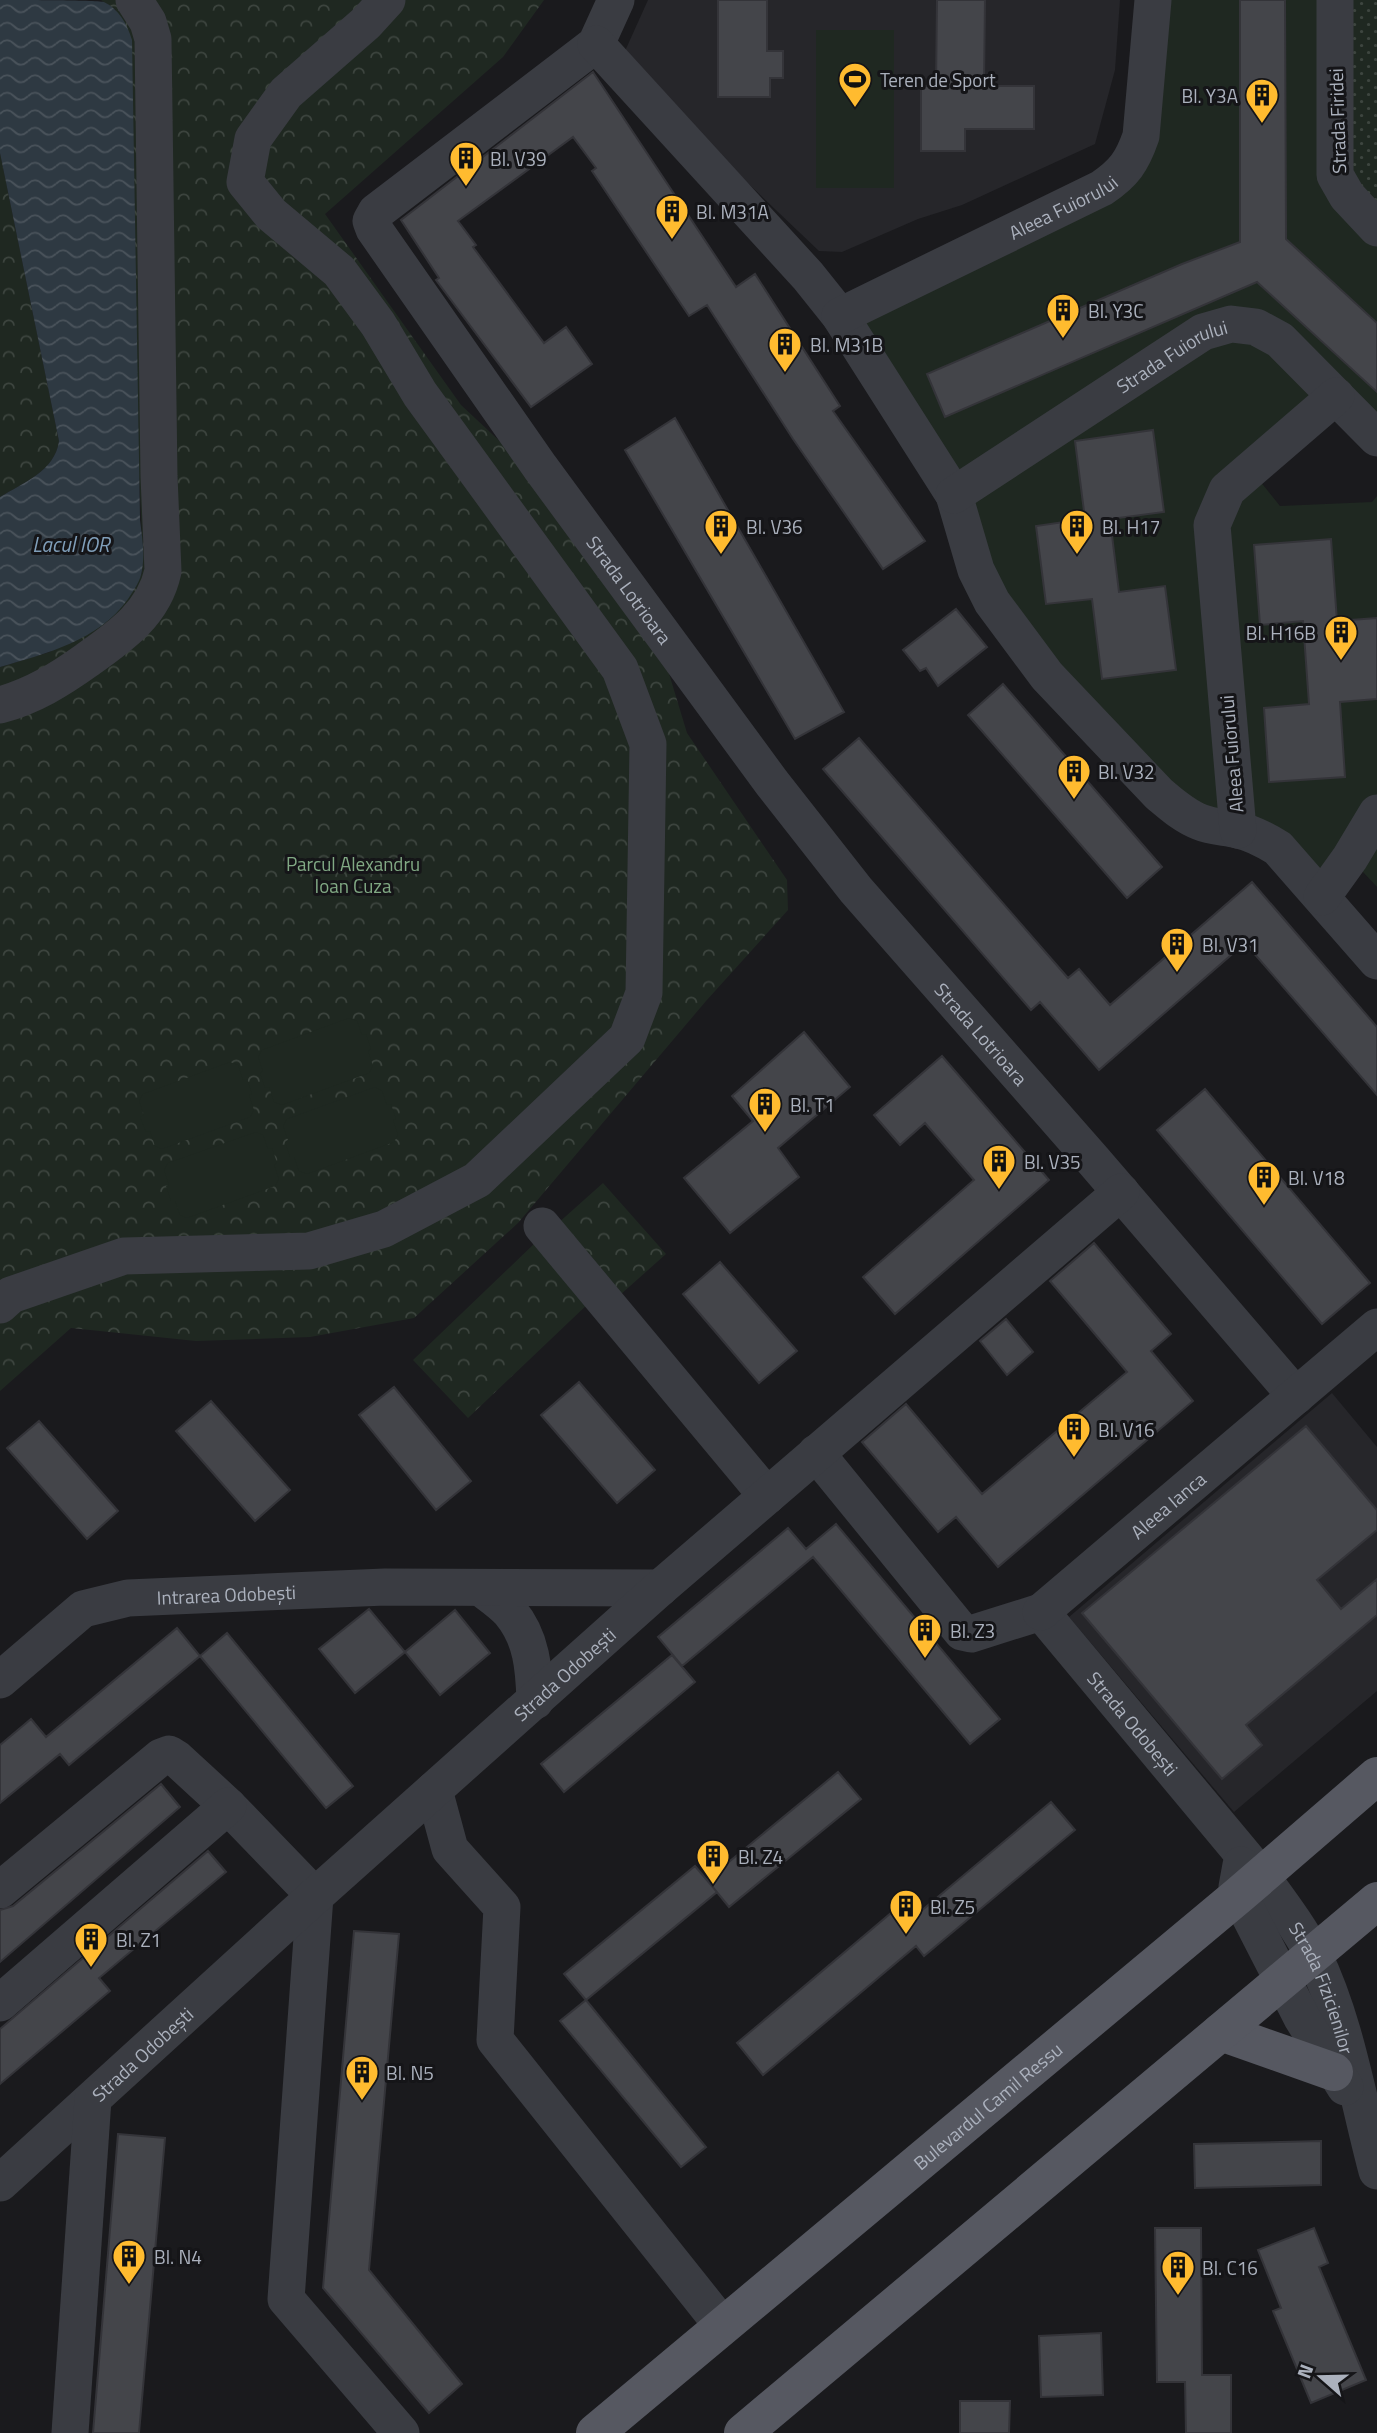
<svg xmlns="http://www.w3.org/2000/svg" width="1377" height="2433" font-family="'Titillium Web',sans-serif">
	<defs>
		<pattern id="grass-dots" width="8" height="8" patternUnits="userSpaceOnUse" patternTransform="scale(1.75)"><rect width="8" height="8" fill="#1f2821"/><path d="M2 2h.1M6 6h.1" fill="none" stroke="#3d453f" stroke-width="1.8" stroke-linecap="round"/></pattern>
		<pattern id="forest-crowns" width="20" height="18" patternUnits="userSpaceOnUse" patternTransform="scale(1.75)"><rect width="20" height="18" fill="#1f2821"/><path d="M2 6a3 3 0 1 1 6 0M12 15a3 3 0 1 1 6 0" fill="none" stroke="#3d453f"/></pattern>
		<pattern id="water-waves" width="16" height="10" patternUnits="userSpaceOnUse" patternTransform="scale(1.75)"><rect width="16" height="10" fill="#2e3942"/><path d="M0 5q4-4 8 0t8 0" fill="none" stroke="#4a535b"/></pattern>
	</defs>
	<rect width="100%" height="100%" fill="#1a1a1d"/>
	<path fill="#26262a" d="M648 0H1120L1115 70 1095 144 962 205 918 219 842 252 819 251 689 127 625 51Z
		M1332 1393 1377 1447V1691L1234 1812 1069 1617Z"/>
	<path fill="url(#grass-dots)" d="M1335 0H1377V228L1347 196Z"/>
	<path fill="url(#forest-crowns)" d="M101 0H544L503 57 325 214 461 405 521 461 667 667 687 733 787 880 788 910 706 1001 518 1223 414 1318 310 1337 196 1341 71 1328 0 1391V667L50 652 135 588 142 573 143 555 116 10Z
		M0 153 59 441C55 471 23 483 0 497Z
		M603 1183 666 1254 620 1295 556 1225Z
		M535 1243 591 1301 468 1418 413 1360Z"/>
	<path fill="#1f2821" d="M1153 0H1335V175L1377 228V438L1336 397 1251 470 1280 506 1372 502 1377 496V887L1350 858 1322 897 1214 827 1047 676 840 316 1115 179Z
		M816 30H894V188H816Z
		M349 1018 357 1021 362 1035 366 1034 371 1049 368 1051 373 1066 369 1073 282 1105 274 1102 269 1087 265 1088 260 1073 263 1071 258 1057 262 1050Z
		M230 1062 238 1065 243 1080 247 1079 252 1094 249 1095 254 1110 250 1117 162 1149 155 1146 150 1131 146 1132 140 1117 144 1115 139 1101 143 1094Z
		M375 1087 382 1091 387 1105 391 1104 396 1119 393 1120 398 1135 394 1142 307 1174 299 1171 294 1157H290L285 1142 288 1140 283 1126 287 1119Z
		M256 1132 263 1135 268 1149 272 1148 277 1163 274 1165 279 1179 275 1186 187 1218 180 1215 175 1201H171L166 1186 169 1185 164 1170 168 1163Z"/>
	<path fill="url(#water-waves)" d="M0 0C17 0 94 0 104 2 119 9 127 24 132 40L140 520C142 537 145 553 142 570 141 580 134 590 128 599 98 641 47 653 0 667V497C23 483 55 471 59 441L0 153Z"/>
	<path fill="#44454a" stroke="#343439" stroke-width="2" d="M718 0H767V51H783V78H770V97H718Z
		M937 0H985L984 86H1034V129H965V151H921V86H936Z
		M1240 0H1285L1286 239 1377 323V392L1257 282 945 417 927 374 1182 264 1240 242Z
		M593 72 736 287 755 274 840 406 833 411 925 541 883 569 793 439 707 305 689 316 592 171 596 168 573 137 458 221 476 245 473 247 544 343 566 327 592 364 531 407 436 280 439 278 401 220Z
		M675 418 844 712 795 739 625 450Z
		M1153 430 1164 512 1110 519 1119 592 1165 586 1176 670 1102 679 1092 599 1046 604 1036 526 1085 519 1075 441Z
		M1331 539 1337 621 1377 618V699L1340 702 1345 777 1269 782 1264 708 1309 704 1303 621 1260 625 1254 545Z
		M956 609 987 647 938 686 926 668 920 671 903 650Z
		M1003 684 1162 867 1127 898 968 715Z
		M859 738 1068 978 1079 969 1110 1005 1252 882 1377 1027V1095L1245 943 1099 1070 1040 1002 1031 1010 823 769Z
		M804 1032 850 1087 778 1148 799 1177 730 1233 684 1178 753 1121 732 1096Z
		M942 1056 1049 1180 895 1314 863 1277 974 1180 925 1123 900 1145 874 1115Z
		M1205 1089 1370 1283 1322 1324 1157 1130Z
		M1094 1243 1171 1334 1151 1351 1193 1401 998 1567 956 1517 938 1532 862 1442 906 1404 982 1494 1127 1372 1050 1281Z
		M720 1262 797 1351 759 1383 683 1294Z
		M1006 1319 1033 1352 1007 1375 980 1341Z
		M579 1382 655 1470 617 1503 541 1415Z
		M394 1387 471 1481 436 1510 359 1415Z
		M211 1401 290 1490 255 1521 176 1431Z
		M39 1421 118 1511 87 1539 7 1448Z
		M1306 1426 1377 1510V1530L1317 1580 1341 1609 1377 1579V1615L1246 1725 1262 1745 1222 1779 1082 1613Z
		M836 1524 1000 1719 970 1744 813 1557 682 1666 658 1637 788 1528 806 1549Z
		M369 1609 405 1652 355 1693 319 1649Z
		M455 1610 490 1653 440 1695 405 1652Z
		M177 1628 200 1656 69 1765 60 1754 0 1803V1745L31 1719 46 1737Z
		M227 1633 353 1786 326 1808 200 1656Z
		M672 1655 695 1682 564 1792 541 1764Z
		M838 1772 861 1799 729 1907 707 1880Z
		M161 1784 180 1807 0 1962V1910L13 1906Z
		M1051 1802 1075 1830 924 1956 916 1946 763 2075 737 2043 891 1913 902 1927Z
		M208 1851 226 1872 99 1978 110 1991 0 2084V2029Z
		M695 1866 717 1892 586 2000 564 1974Z
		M354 1931 399 1934 369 2270 462 2384 429 2413 323 2288Z
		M586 2000 706 2147 681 2167 560 2021Z
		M118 2134 165 2138 139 2433H93Z
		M1321 2141V2185L1195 2188 1194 2144Z
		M1155 2228H1201L1202 2375H1231V2433H1186L1185 2382H1157Z
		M1314 2228 1328 2263 1319 2267 1366 2380 1311 2403 1273 2311 1281 2308 1258 2250Z
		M1101 2333 1103 2395 1041 2397 1039 2336Z
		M960 2401H1010L1009 2433H960Z"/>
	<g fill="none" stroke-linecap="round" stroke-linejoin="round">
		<g stroke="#3a3c42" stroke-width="37">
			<path id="s1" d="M616 0 596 44 376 212 371 221 374 229 540 467 772 783 856 890 1093 1160 1296 1396"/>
			<path d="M1335 0V175L1347 196 1377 228"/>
			<path d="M596 44 808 276 840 316 954 495 976 570 992 602 1047 676 1159 794C1171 804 1184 816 1200 822 1212 827 1225 827 1238 830 1252 833 1265 840 1278 848L1377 961"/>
			<path id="s2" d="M840 316 1102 188C1124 173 1132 162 1141 136L1153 0"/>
			<path id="s3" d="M954 495 1203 332 1231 324 1256 327 1280 340 1377 438"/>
			<path d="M0 705C33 696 59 680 87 660 121 636 154 613 163 571L159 476 153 39 148 22 134 0"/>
			<path d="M1238 830 1212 525 1227 490 1336 396"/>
			<path d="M1322 897 1350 858 1377 813"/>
			<path d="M542 1226 767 1496"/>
			<path d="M0 1305 11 1295 124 1256 309 1251 384 1229 477 1180 627 1038 644 993 648 744 620 669 420 394 378 324 339 271 271 214 245 182 253 139 286 93 366 23 387 0"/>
			<path id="s4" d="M816 1453 962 1632 971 1634 1041 1612 1261 1876C1279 1901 1300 1928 1314 1956 1346 2022 1358 2100 1377 2171"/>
			<path d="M481 1588C490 1595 502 1603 510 1612 532 1638 534 1669 535 1701"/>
			<path id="s5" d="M1041 1612 1377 1327"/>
			<path id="s6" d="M0 1680 83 1609 128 1598 385 1587 660 1588"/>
			<path d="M434 1790 450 1849 502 1907 495 2040 722 2325"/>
			<path d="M1241 1865 1237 1887 1239 1895 1302 2018 1345 2087"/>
			<path d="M0 1890 161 1757 169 1754 177 1759 228 1806 315 1896 286 2299 401 2433"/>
			<path d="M0 2003 228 1806"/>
			<path id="s7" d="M0 2183 315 1896 660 1588 1121 1192"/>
			<path d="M70 2433 93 2099"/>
		</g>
		<g stroke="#565861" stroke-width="38">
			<path d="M1221 2032 1334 2072"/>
			<path id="s8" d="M595 2433 1239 1895 1377 1776"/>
			<path d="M743 2433 1377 1901"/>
		</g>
	</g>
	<defs>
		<symbol id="stadium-pin" viewBox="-11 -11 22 30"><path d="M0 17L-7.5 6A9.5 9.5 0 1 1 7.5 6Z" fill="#ffbb2f" stroke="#151518"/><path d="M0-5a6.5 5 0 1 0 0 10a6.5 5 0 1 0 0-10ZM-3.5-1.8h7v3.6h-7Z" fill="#111"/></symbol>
		<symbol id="building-pin" viewBox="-11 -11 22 30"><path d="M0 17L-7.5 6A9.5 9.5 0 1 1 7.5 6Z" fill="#ffbb2f" stroke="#151518"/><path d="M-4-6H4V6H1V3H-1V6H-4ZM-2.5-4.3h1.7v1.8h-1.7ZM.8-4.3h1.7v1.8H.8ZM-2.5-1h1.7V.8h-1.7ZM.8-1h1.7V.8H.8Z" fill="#111"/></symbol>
	</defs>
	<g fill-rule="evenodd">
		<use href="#stadium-pin" x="836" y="60" width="38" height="52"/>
		<use href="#building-pin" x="1243" y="76" width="38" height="52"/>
		<use href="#building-pin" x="447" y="139" width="38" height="52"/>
		<use href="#building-pin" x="653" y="192" width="38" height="52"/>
		<use href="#building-pin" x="1044" y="291" width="38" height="52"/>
		<use href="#building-pin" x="766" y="325" width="38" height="52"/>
		<use href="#building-pin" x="702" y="507" width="38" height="52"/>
		<use href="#building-pin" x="1058" y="507" width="38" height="52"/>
		<use href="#building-pin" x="1322" y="613" width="38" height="52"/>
		<use href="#building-pin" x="1055" y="752" width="38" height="52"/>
		<use href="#building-pin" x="1158" y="925" width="38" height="52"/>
		<use href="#building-pin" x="746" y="1085" width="38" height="52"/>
		<use href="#building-pin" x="980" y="1142" width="38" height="52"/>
		<use href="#building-pin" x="1245" y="1158" width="38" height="52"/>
		<use href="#building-pin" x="1055" y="1410" width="38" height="52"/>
		<use href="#building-pin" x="906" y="1611" width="38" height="52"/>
		<use href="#building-pin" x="694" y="1837" width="38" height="52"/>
		<use href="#building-pin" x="887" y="1887" width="38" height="52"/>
		<use href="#building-pin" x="72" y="1920" width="38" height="52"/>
		<use href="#building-pin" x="343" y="2053" width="38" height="52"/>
		<use href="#building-pin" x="110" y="2237" width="38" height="52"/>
		<use href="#building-pin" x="1159" y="2248" width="38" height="52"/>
	</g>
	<g text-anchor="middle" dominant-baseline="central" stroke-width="6" stroke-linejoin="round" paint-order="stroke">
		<g font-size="19" fill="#abb1bd" stroke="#151518" text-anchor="start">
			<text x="880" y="79">Teren de Sport</text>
			<text x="1238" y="95" text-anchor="end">Bl. Y3A</text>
			<text x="490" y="158">Bl. V39</text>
			<text x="696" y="211">Bl. M31A</text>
			<text x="1088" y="310">Bl. Y3C</text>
			<text x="810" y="344">Bl. M31B</text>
			<text x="746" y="526">Bl. V36</text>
			<text x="1102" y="526">Bl. H17</text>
			<text x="1316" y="632" text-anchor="end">Bl. H16B</text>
			<text x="1098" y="771">Bl. V32</text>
			<text x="1202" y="944">Bl. V31</text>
			<text x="790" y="1104">Bl. T1</text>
			<text x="1024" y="1161">Bl. V35</text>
			<text x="1288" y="1177">Bl. V18</text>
			<text x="1098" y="1429">Bl. V16</text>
			<text x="950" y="1630">Bl. Z3</text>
			<text x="738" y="1856">Bl. Z4</text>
			<text x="930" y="1906">Bl. Z5</text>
			<text x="116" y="1939">Bl. Z1</text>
			<text x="386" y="2072">Bl. N5</text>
			<text x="154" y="2256">Bl. N4</text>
			<text x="1202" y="2267">Bl. C16</text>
		</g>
		<g font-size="19" fill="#abb1bd" stroke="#151518">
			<text transform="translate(1337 121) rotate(-92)">Strada Firidei</text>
			<text stroke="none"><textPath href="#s2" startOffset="248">Aleea Fuiorului</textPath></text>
			<text stroke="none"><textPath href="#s3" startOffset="259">Strada Fuiorului</textPath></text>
			<text stroke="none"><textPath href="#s1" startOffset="786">Strada Lotrioara</textPath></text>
			<text transform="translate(1231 754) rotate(-95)">Aleea Fuiorului</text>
			<text stroke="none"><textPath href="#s1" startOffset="1353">Strada Lotrioara</textPath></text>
			<text stroke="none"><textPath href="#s5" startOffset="166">Aleea Ianca</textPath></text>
			<text stroke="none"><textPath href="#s6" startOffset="254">Intrarea Odobești</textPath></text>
			<text stroke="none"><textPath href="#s7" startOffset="760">Strada Odobești</textPath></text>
			<text stroke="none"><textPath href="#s4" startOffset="458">Strada Odobești</textPath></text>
			<text stroke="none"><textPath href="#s4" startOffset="786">Strada Fizicienilor</textPath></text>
			<text stroke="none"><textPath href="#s7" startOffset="192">Strada Odobești</textPath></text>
			<text stroke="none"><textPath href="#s8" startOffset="511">Bulevardul Camil Ressu</textPath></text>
		</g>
		<g font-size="19" fill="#81a984" stroke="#151518">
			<text x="353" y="863">Parcul Alexandru<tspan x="353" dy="22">Ioan Cuza</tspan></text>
		</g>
		<g font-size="21" font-style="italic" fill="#809fba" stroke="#151518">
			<text x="71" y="544">Lacul IOR</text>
		</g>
	</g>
	<g transform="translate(1321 2377) rotate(290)" stroke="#151518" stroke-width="5" paint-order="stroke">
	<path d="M0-5L12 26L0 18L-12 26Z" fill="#abb1bd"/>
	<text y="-10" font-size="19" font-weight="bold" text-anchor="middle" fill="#abb1bd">N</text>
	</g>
</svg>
